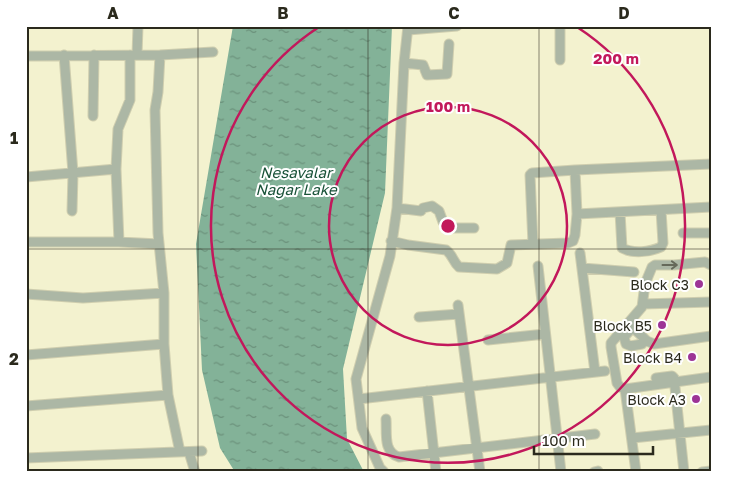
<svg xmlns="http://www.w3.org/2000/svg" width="737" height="498" font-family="'Golos Text',sans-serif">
	<defs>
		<pattern id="water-ripples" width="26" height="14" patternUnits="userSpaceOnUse" patternTransform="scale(1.25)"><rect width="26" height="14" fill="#83b298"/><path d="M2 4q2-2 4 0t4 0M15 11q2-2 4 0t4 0" fill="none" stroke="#6b917b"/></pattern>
	</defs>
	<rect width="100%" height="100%" fill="#f3f2cf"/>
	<path fill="url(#water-ripples)" d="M233 26H392L385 193 343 369 347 439 364 472H235L220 448 202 370 196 244Z"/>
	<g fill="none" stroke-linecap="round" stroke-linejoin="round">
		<defs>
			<path id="minor" d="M560 26V60
				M408 30 457 26
				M64 55 73 173 72 211
				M137 55 138 26
				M160 55 158 92 155 110 158 233 164 293V344L168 395 180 452
				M26 56 160 55 213 52
				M404 63 423 65 427 75 447 74 449 44
				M93 116 94 55
				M575 170 577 214
				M26 177 116 169
				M397 208 421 211 423 208 432 206 439 211 443 222 449 228H474
				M620 212 622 248C633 254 650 252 661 247L663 243 661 210
				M683 233H711
				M391 241 408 245 446 250C453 255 453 262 459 267L497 269 507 263 511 245 568 243 573 241 575 235 577 214 711 207
				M26 242H119L159 244
				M119 242 116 169 118 129 130 100V55
				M533 244 530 175 532 173 575 170 711 164
				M580 253 595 372
				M538 266 561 472
				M582 268 634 272
				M26 294 83 298 164 293
				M643 304 711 302
				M458 305 480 472
				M419 317 459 314
				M628 323 647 341 654 344 711 336
				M632 328 624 337 626 344 631 346 642 344
				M488 340 545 334
				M26 355 164 344
				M656 378 672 376 674 378 684 472
				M625 389 711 377
				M427 391 436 472
				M359 399 605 371
				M26 406 168 395
				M386 419C387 434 383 452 399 457L595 434
				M632 438 711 430
				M189 452 195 472
				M26 458 202 451
				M384 472 380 468 362 428 356 379 390 256 397 208 404 63 408 26
				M594 472 598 471
				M636 472 625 389 620 387 617 383 611 347V343L642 307 645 284 652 267 655 265H674L705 262 711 265
				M702 472 711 471"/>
		</defs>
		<use href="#minor" stroke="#cfceaf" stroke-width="11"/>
		<use href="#minor" stroke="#acb7a5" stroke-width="9"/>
	</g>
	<defs><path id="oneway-shaft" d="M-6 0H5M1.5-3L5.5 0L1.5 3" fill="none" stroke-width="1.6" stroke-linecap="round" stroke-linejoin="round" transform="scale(1.25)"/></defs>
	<use stroke="#65695a" href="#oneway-shaft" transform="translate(670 265)"/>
	<path fill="none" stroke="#2b2a1d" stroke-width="1" stroke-opacity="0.55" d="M198 26V472M368 26V472M539 26V472M26 249H711"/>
	<g fill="none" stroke="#c2185b" stroke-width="2.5">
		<circle cx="448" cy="226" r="119"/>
		<path d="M577 27A237 237 0 1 1 319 27"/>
	</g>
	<g fill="#9d3496" stroke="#fff" stroke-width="2">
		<circle cx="699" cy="284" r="5"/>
		<circle cx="662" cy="325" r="5"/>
		<circle cx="692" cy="357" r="5"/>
		<circle cx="696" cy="399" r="5"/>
	</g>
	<g text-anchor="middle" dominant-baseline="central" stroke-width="4" stroke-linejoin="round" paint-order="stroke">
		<g font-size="14" fill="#2b2a1d" stroke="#fff" text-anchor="end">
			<text x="689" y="284">Block C3</text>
			<text x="652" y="325">Block B5</text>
			<text x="682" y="357">Block B4</text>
			<text x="686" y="399">Block A3</text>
		</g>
		<g font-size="15" font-style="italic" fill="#195238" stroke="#fff">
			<text x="296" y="172">Nesavalar<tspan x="296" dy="17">Nagar Lake</tspan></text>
		</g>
	</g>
	<circle cx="448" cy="226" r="8" fill="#c2185b" stroke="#fff" stroke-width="2.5"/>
	<g font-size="15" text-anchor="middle" font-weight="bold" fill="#c2185b" stroke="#fff" stroke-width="4" stroke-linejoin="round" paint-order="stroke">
		<text x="616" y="64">200 m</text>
		<text x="448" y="112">100 m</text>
	</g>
	<rect width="737" height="498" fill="none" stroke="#ffffff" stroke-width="55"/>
	<path d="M534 446v8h119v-8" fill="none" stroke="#2b2a1d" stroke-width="2.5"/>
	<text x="542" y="446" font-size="15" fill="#2b2a1d" stroke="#ffffff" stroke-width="4" paint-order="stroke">100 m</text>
	<rect x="28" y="28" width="682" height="442" fill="none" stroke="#2b2a1d" stroke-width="2"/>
	<g font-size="16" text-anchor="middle" font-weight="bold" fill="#2b2a1d">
		<text x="113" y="19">A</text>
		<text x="283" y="19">B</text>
		<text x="454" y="19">C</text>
		<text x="624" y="19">D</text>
		<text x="14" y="144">1</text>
		<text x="14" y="365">2</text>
	</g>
</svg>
